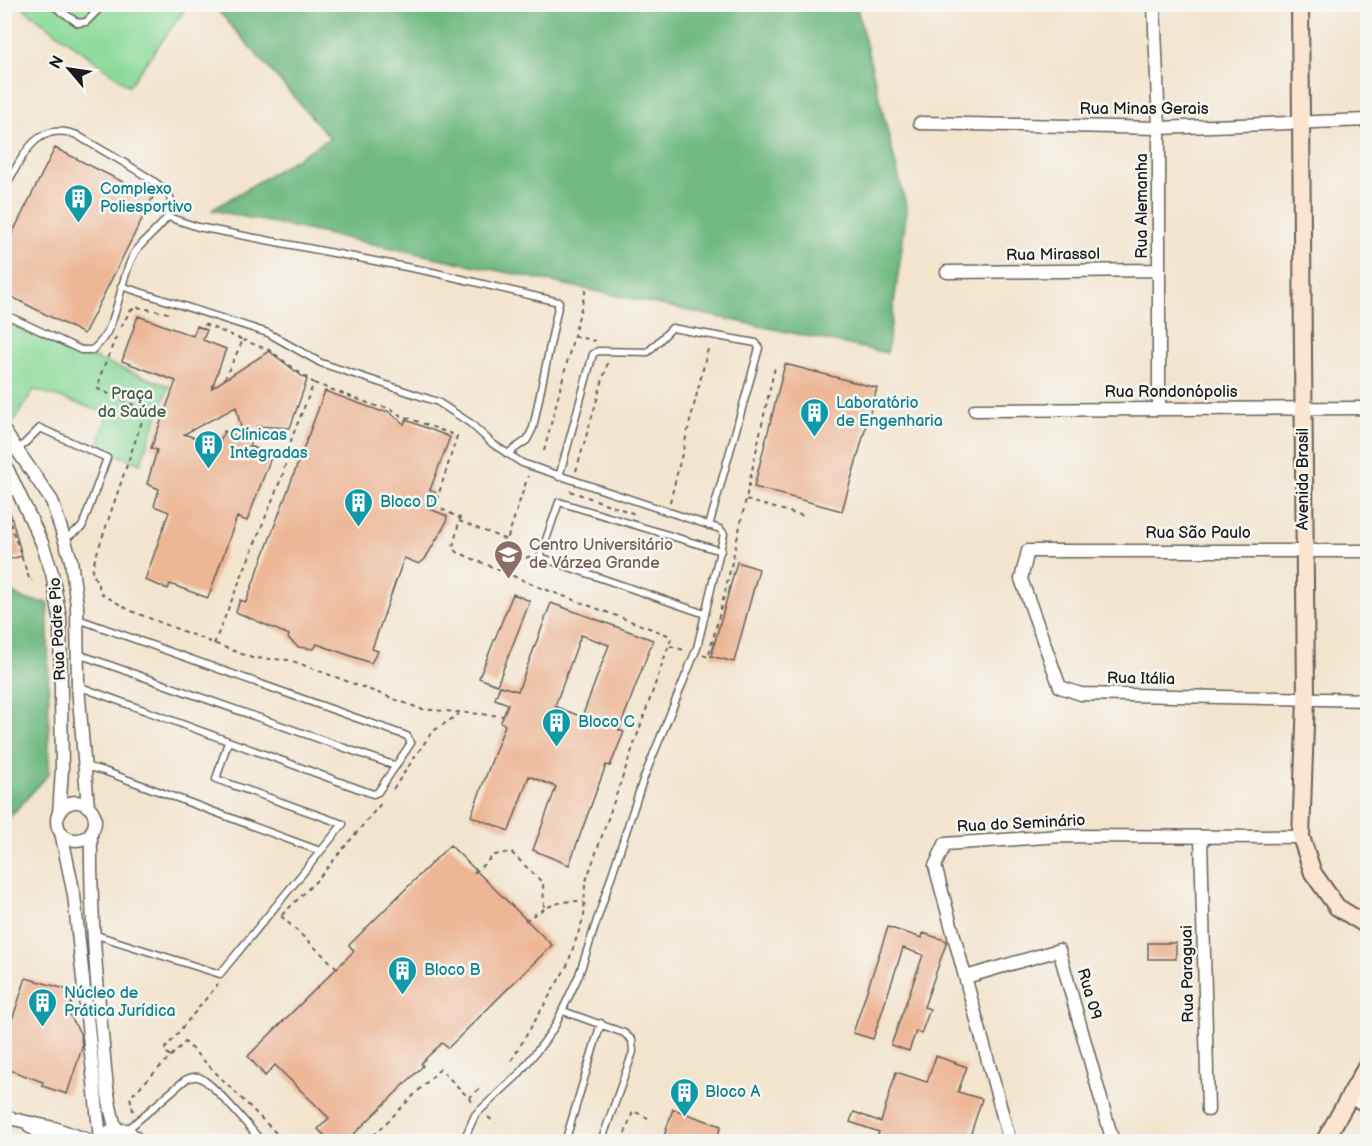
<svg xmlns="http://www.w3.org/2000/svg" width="1372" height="1146" font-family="'Balsamiq Sans',sans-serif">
	<rect width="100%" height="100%" fill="#f6f6f2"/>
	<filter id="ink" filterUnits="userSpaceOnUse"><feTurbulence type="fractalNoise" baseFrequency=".0167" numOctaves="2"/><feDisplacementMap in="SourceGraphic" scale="12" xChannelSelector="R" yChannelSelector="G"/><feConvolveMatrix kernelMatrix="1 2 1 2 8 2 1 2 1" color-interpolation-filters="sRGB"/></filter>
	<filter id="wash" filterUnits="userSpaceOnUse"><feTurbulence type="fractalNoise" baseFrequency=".008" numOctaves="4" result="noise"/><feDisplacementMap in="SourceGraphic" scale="24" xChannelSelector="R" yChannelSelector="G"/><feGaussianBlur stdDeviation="1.35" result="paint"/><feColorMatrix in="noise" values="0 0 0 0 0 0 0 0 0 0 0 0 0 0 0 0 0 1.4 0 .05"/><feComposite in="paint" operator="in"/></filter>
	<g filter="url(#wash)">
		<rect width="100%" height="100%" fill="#f3e4ce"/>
		<path fill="#8ad998" stroke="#537a5a" stroke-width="1.5" d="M19 5H188L129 86Z
			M4 317 72 350 169 386 140 464 98 446 106 419 104 412 36 390 33 391 8 430 4 424Z"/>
		<path fill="#6fb980" stroke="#466a4e" stroke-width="1.5" d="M856 4 907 210 887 353 212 210 330 138 213 5Z
			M4 568 10 591 23 599 48 603 49 774 5 822Z"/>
		<g id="blocks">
			<path fill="#edb695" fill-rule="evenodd" d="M55 148 153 197 84 334 4 293V250Z
				M138 316 193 336 197 326 207 330 203 340 226 349 212 388 269 351 307 380 290 428 257 426 249 446 272 455 247 521 237 517 208 598 170 584 168 589 145 580 169 512 154 506 159 489 147 484 157 450 151 448 176 381 122 361ZM236 407 244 439 224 431 218 446 184 434Z
				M785 364 877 388 842 511 754 487Z
				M325 391 380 411H388L404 424 406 420 450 437 430 490 435 492 428 508 447 516 446 523 425 559 419 564 404 558 372 649 378 651 371 663 317 644 314 649 298 647 288 638 289 635 236 612 240 600 246 602Z
				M4 505H8L22 556 6 560Z
				M737 562 759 569 734 662 711 656Z
				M513 594 530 601 497 685 479 678Z
				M551 603 653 640 619 730 624 732 610 766 606 765 569 865 533 850 556 787 529 776 509 831 471 816 505 725 501 722 508 704 495 699 500 686 518 691ZM581 635 609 645 582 717 555 706Z
				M450 845 552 945 448 1048 442 1043 421 1063 423 1066 346 1142H331L318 1129 329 1118 275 1065 265 1076 248 1056 354 951 349 945Z
				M888 927 922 938 923 933 947 941 924 1007 930 1009 921 1034 916 1031 909 1051 891 1045 923 955 903 948 873 1039 853 1033Z
				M1148 943H1176V959H1148Z
				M26 978 76 992 68 1012 81 1035 82 1048 67 1094 42 1086 43 1082 4 1068V1044Z
				M936 1056 967 1067 958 1092 982 1099 968 1142H916L902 1137 900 1142H875L879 1132 850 1122 854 1112 881 1122 896 1072 927 1082Z
				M673 1109 721 1126 716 1142H662Z"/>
		</g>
	</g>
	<g filter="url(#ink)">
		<use href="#blocks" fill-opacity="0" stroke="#67625a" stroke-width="1.5"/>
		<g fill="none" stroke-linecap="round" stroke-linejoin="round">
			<defs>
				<path id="lane" d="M51 4 78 23 86 22 104 4
					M61 12 67 4
					M4 189C22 159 35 119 77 135 93 146 163 182 169 195 181 218 143 237 134 254 117 284 120 329 92 350H81L4 314
					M168 217 198 227 432 272 559 302 533 428 527 440 507 454
					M121 286 268 333 321 363 438 402 470 423 493 444 522 463 720 529 724 534 697 648 643 780 579 975 555 1026 544 1042 518 1075 475 1115 463 1142
					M18 450 40 428 107 458 82 527 66 538
					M559 477 593 354 598 351 648 352 672 328 756 343 759 348 709 526
					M705 614 540 557 559 502 721 551
					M78 619 407 736 411 743 378 792 373 794 78 686
					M78 654 396 766
					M84 766 104 771 320 851
					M93 934 220 974 343 824 216 779 228 742
					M563 1011 624 1033 632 1040 633 1052 601 1142
					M127 1130 185 1080C189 1078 193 1076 198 1077 211 1080 251 1129 262 1142
					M565 1142 601 1023"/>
				<path id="street" d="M1154 4 1159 128V409
					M920 123 1159 128 1368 120
					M947 272 1158 270
					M975 410 1368 408
					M4 431 52 501 71 560 77 606 78 686 88 807
					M4 462 42 543 52 573 60 618 62 769 59 815
					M1368 551H1028L1021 579 1060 687 1081 694 1368 700
					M57 821a19 19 0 1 1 38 0a19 19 0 1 1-38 0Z
					M61 832 74 895 100 1139
					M91 832C90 900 95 967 102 1034 105 1066 106 1099 116 1129
					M1201 838 1208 1110
					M966 977 1059 950 1113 1142
					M1349 1097 1368 1107
					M4 1117 54 1128 94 1142
					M30 1127 58 1142
					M110 1131 127 1130 140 1142
					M1010 1142 935 866 945 844 1061 836 1301 837"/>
				<path id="secondary" d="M1300 4 1306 698 1301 837 1313 873 1337 907 1368 926
					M1324 1142 1368 1064"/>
			</defs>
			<use href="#lane" stroke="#67625a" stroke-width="9"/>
			<use href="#street" stroke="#67625a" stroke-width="15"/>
			<use href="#secondary" stroke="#67625a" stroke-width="20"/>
			<path stroke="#67625a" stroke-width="2" stroke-dasharray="4.5 4.5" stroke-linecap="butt" d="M204 324 243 340 224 380
				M121 327 130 311 136 307 173 314
				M574 336 595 341
				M116 337 101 374 98 389 140 408 144 415 95 559 92 571 102 594 131 611 252 658 290 660 421 709 503 716
				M314 383 376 406 390 408 400 415 457 436 435 506 460 518 453 547 457 552 539 587 668 635 671 639 585 884 584 916 567 966 510 1063
				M544 451 586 289
				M576 471 608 362
				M570 491 638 515
				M746 500 804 516
				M670 502 709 345
				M4 506 30 581 32 580
				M459 521 507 540 528 476
				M502 570 521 559 532 556
				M214 644 283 474 292 437 314 383 269 350 243 340
				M670 646 684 650
				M703 655 708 657C735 561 752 464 775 367
				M393 789 432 732 459 714
				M474 873 494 855 511 852 543 883 544 907
				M282 915 318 879 383 801
				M281 916 337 968
				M525 921C543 908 561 898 584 902
				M170 1056 164 1050 218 984
				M469 1098 480 1088
				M133 1111 130 1097 185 1042 285 1142
				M488 1117 495 1123
				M367 1142 440 1069 473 1102
				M622 1142 633 1111 648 1118"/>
			<use href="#lane" stroke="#fff" stroke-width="6"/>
			<use href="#street" stroke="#fff" stroke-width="12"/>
			<use href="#secondary" stroke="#fce5d0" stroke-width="16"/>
		</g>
	</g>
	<defs>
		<symbol id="building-pin" viewBox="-11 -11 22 30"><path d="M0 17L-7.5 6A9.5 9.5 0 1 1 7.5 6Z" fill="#0f9aa8" stroke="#f6f6f2"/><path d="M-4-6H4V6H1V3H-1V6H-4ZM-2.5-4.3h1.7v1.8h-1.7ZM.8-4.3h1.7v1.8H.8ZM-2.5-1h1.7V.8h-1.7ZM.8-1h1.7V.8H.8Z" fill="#fff"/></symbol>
		<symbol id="university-pin" viewBox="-11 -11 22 30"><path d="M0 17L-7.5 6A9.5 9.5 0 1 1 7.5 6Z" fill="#8d6e63" stroke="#f6f6f2"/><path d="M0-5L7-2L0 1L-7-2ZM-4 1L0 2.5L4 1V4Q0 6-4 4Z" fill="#fff"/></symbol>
	</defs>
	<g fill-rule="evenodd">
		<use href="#building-pin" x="62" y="182" width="33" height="45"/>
		<use href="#building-pin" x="798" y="396" width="33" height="45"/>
		<use href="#building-pin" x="192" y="428" width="33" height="45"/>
		<use href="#building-pin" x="342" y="486" width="33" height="45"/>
		<use href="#university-pin" x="492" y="538" width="33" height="45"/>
		<use href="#building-pin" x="540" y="706" width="33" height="45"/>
		<use href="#building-pin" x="386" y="954" width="33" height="45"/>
		<use href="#building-pin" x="26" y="986" width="33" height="45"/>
		<use href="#building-pin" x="668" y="1076" width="33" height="45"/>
	</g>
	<g text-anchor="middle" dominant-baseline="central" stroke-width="5" stroke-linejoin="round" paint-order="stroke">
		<g font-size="16" fill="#1c1c1c" stroke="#f6f6f2">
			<text x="1144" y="109">Rua Minas Gerais</text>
			<text transform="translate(1142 206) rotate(-90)">Rua Alemanha</text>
			<text transform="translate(1053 255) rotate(-1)">Rua Mirassol</text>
			<text x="1171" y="392">Rua Rondonópolis</text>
			<text transform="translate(1303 479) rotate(-90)">Avenida Brasil</text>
			<text x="1198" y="533">Rua São Paulo</text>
			<text transform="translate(58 629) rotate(-93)">Rua Padre Pio</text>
			<text transform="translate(1141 679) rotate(1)">Rua Itália</text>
			<text transform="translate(1021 824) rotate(-3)">Rua do Seminário</text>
			<text transform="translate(1188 974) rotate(-91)">Rua Paraguai</text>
			<text transform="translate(1089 994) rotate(74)">Rua 09</text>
		</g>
		<g font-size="16" fill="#0d838f" stroke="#f6f6f2" text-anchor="start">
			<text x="100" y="189">Complexo<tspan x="100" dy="18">Poliesportivo</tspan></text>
			<text x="836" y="403">Laboratório<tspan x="836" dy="18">de Engenharia</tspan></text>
			<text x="230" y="435">Clínicas<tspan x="230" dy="18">Integradas</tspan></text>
			<text x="380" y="502">Bloco D</text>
			<text x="578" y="722">Bloco C</text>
			<text x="424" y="970">Bloco B</text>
			<text x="64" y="993">Núcleo de<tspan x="64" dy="18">Prática Jurídica</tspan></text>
			<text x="705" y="1092">Bloco A</text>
		</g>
		<g font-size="16" fill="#425e47" stroke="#f6f6f2">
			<text x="132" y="394">Praça<tspan x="132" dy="18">da Saúde</tspan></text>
		</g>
		<g font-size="16" fill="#785e54" stroke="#f6f6f2" text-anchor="start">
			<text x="529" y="545">Centro Universitário<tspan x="529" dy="18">de Várzea Grande</tspan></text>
		</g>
	</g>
	<rect width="1372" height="1146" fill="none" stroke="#f6f6f2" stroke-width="24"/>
	<g transform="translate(69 69) rotate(299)" stroke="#f6f6f2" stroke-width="4.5" paint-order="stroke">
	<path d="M0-4.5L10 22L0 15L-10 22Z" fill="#1c1c1c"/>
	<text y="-9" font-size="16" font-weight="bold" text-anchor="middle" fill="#1c1c1c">N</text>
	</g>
</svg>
